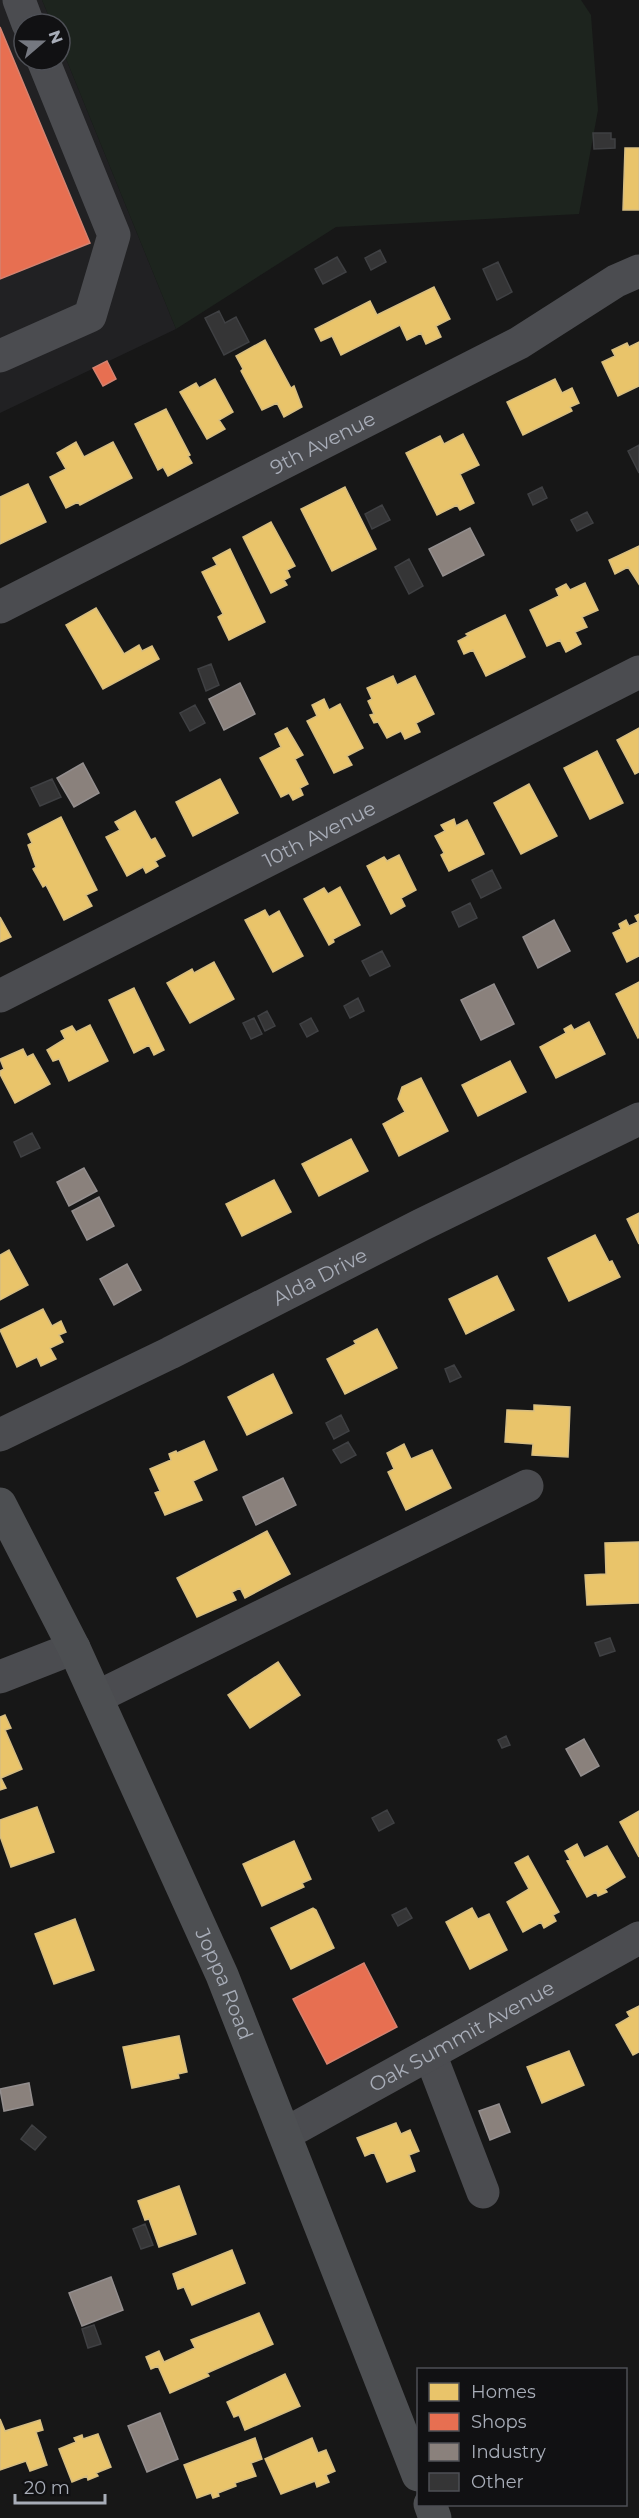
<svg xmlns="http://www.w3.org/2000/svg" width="639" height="2518" font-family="Montserrat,sans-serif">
	<rect width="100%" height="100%" fill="#171717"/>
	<path fill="#212123" d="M0 0H42L52 24H24V60H60V44L176 329 0 413Z"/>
	<path fill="#1d241e" d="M42 0H581L591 15 598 110 579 214 336 227 176 329 60 44V24H52Z"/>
	<path fill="#e9c46a" stroke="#d6bd81" stroke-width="1.5" d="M625 148H639V210H623Z
		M434 287 450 319 436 326 441 337 426 344 421 333 407 340 400 325 341 355 332 336 321 341 315 329 370 301 377 315Z
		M265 340 291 388 294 386 302 407 284 417 277 403 262 410 241 371 243 369 236 356Z
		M639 342V386L618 396 602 362 615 356 612 350 627 343 629 347Z
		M215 379 233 412 219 420 225 429 207 439 180 392 196 383 199 388Z
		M555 379 562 393 572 388 579 403 570 407 572 411 523 435 507 402Z
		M166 409 190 455 188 456 192 463 168 476 163 467 158 470 135 424Z
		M463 434 479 465 460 474 474 503 460 510 457 505 437 515 406 453 440 436 444 444Z
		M76 442 84 457 113 442 132 478 80 505 78 502 66 508 50 477 66 469 57 453Z
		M28 484 46 522 0 544V497Z
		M345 487 376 549 332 571 301 509Z
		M271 522 295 566 287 570 290 577 284 580 287 585 271 593 243 537Z
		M639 546V584L628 567 615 574 609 560Z
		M230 549 265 622 229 640 218 617 223 614 202 572 217 565 213 558Z
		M585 583 598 610 582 617 587 627 575 632 581 644 566 652 560 640 547 646 530 610 559 596 556 589 566 584 570 590Z
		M96 608 124 654 139 645 142 651 152 646 159 659 103 689 66 625Z
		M505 615 525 657 486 676 473 650 464 654 458 641 468 636 466 634Z
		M393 676 397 685 415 676 434 714 416 723 420 732 405 739 401 731 387 738 378 722 374 723 370 715 374 714 368 701 372 699 367 688Z
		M324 699 329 710 340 704 363 748 347 756 352 765 334 773 307 721 317 716 312 705Z
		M287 728 303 755 295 759 308 784 300 788 303 795 293 800 289 793 281 797 260 758 281 747 275 734Z
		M639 728V772L635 774 617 740Z
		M597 751 623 803 590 819 564 768Z
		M220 779 238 813 193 836 176 802Z
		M529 784 557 836 521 854 494 803Z
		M135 811 151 840 155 838 165 856 155 861 158 866 146 873 143 867 127 876 106 837 120 830 115 822Z
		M61 817 97 890 86 895 92 906 64 920 46 885 43 887 33 869 36 867 28 845 32 843 28 834Z
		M454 819 456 826 467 820 484 854 449 871 441 855 444 853 435 836 445 831 441 825Z
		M399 855 416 890 401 898 405 906 391 914 367 866 384 857 387 861Z
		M340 887 360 925 333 939 334 942 329 945 304 899 324 888 328 894Z
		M265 910 269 917 279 911 303 956 273 972 245 920Z
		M639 914V956L627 962 613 933 621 929 619 924 626 920 629 926 638 922 635 916Z
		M0 917 11 937 0 942Z
		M214 962 234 999 190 1023 167 983 192 969 194 973Z
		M639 982V1037L638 1038 616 994Z
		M134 988 164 1050 154 1055 149 1045 134 1053 109 1000Z
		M589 1022 605 1054 556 1078 540 1047 566 1033 564 1029 571 1025 574 1030Z
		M90 1025 108 1061 69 1081 59 1059 53 1061 47 1050 65 1039 61 1031 72 1026 76 1032Z
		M23 1049 27 1057 33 1054 50 1084 15 1103 0 1074V1071L4 1069 0 1059Z
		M510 1061 526 1092 478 1116 462 1085Z
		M421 1078 448 1131 399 1156 383 1124 405 1112 398 1099 402 1087Z
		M351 1139 368 1171 319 1196 302 1164Z
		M274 1180 291 1212 242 1236 226 1204Z
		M639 1213V1244L627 1219Z
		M595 1235 609 1262 612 1261 620 1277 569 1301 548 1258Z
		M9 1250 28 1285 0 1300V1255Z
		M497 1276 514 1310 466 1334 449 1299Z
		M43 1309 52 1326 61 1321 66 1332 59 1335 63 1342 50 1348 56 1359 41 1366 37 1357 17 1367 0 1330Z
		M377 1329 397 1368 345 1394 327 1359 356 1344 354 1341Z
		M273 1374 292 1413 247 1435 228 1397Z
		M534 1405 570 1407 568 1457 532 1455 533 1444 505 1442 507 1410 534 1411Z
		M204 1441 217 1470 193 1481 202 1500 165 1515 155 1493 160 1491 150 1469 171 1460 169 1454 176 1451 177 1453Z
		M404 1444 411 1459 432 1450 451 1488 406 1510 388 1472 394 1469 387 1453Z
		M267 1531 290 1574 245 1598 240 1588 232 1592 236 1600 197 1617 177 1578Z
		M639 1542V1603L587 1605 585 1575 606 1574 605 1543Z
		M278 1662 300 1695 250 1728 228 1695Z
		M5 1715 11 1728 5 1730 22 1769 1 1778 6 1788 0 1790V1717Z
		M37 1807 54 1852 11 1867 0 1836V1820Z
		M639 1811V1857L620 1822Z
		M294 1841 311 1879 302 1883 304 1887 262 1906 243 1864Z
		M577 1844 584 1858 607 1846 625 1877 605 1889 607 1892 598 1896 596 1892 587 1897 567 1861 570 1860 565 1851Z
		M528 1856 559 1912 553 1915 556 1921 544 1928 541 1922 523 1932 507 1902 529 1889 515 1863Z
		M313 1908 316 1910 334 1948 291 1969 271 1928Z
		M472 1908 478 1919 489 1914 507 1950 470 1969 446 1922Z
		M75 1919 94 1970 54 1984 35 1934Z
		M639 2006V2052L633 2055 616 2025 630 2017 627 2012Z
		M179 2036 187 2072 178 2074 179 2078 132 2088 123 2047Z
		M569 2051 584 2085 542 2103 527 2067Z
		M396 2123 401 2134 410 2130 419 2151 409 2155 415 2171 387 2182 374 2152 365 2156 357 2138Z
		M179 2186 196 2234 159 2247 149 2219 145 2220 138 2201Z
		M232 2250 245 2283 192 2305 184 2287 178 2289 173 2274Z
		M259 2313 273 2344 207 2373 209 2376 170 2393 158 2366 151 2369 146 2357 159 2351 164 2362 195 2348 191 2340Z
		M285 2374 300 2406 245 2430 239 2415 234 2417 227 2402Z
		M0 2419 5 2431 40 2420 43 2430 36 2432 47 2465 30 2471 26 2461 0 2470Z
		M98 2434 111 2467 96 2473 98 2476 88 2480 87 2476 72 2482 59 2449 76 2442 74 2438 82 2435 83 2439Z
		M255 2438 262 2459 251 2463 256 2476 235 2483 236 2486 218 2493 219 2496 213 2498 211 2493 197 2498 184 2465Z
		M312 2438 318 2453 326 2450 335 2471 326 2475 329 2482 317 2487 315 2481 281 2494 265 2459Z"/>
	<path fill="#e76f51" stroke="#d48270" stroke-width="1.5" d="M0 27 90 243 0 279Z
		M107 361 116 379 103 386 93 368Z
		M364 1963 397 2027 327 2064 293 1999Z"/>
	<path fill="#8a817c" stroke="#938e8e" stroke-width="1.5" d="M470 528 484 555 443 576 429 549Z
		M240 683 255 714 224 730 209 699Z
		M83 763 99 793 74 807 57 778Z
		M554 920 570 951 538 968 523 937Z
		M494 984 514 1024 481 1040 461 1000Z
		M84 1168 97 1191 69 1206 57 1182Z
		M99 1197 114 1226 87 1240 72 1211Z
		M127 1264 141 1290 114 1305 100 1279Z
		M283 1478 296 1505 256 1525 243 1497Z
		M584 1739 599 1766 581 1776 566 1749Z
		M29 2083 33 2105 4 2111 0 2089Z
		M499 2104 510 2132 490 2140 479 2111Z
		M111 2277 123 2310 82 2326 69 2293Z
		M160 2413 178 2459 147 2472 128 2426Z"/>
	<path fill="#353536" stroke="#3f4043" stroke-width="1.5" d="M593 133H611V139H615V148L594 149Z
		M380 250 386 262 371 270 365 258Z
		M337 257 346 272 323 284 315 269Z
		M498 262 512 292 497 300 483 269Z
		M219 311 225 323 236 317 249 342 224 355 205 318Z
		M639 445V473L628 451Z
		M542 487 547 498 533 505 528 494Z
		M382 505 390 520 372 529 365 514Z
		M587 512 593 523 577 531 571 520Z
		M409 559 423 586 409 594 395 567Z
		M211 664 219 685 206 691 198 669Z
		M195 705 205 723 190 731 180 713Z
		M52 779 61 797 40 806 31 788Z
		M492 870 501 888 481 898 472 880Z
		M470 903 477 918 459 927 452 912Z
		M382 951 390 966 370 976 362 961Z
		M358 998 364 1011 350 1018 344 1006Z
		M267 1011 275 1026 265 1031 258 1016Z
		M254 1018 262 1034 251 1039 243 1023Z
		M311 1018 318 1031 307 1037 300 1024Z
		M32 1133 40 1148 21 1157 14 1142Z
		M454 1365 461 1377 450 1382 445 1369Z
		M341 1415 349 1431 334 1439 326 1423Z
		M348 1442 356 1455 341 1463 333 1450Z
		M610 1638 615 1651 600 1656 595 1643Z
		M506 1736 510 1745 502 1748 498 1740Z
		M387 1810 394 1823 379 1831 372 1818Z
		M406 1908 412 1918 398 1926 392 1915Z
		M32 2125 46 2137 35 2150 21 2139Z
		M145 2224 153 2245 141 2249 133 2229Z
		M94 2325 101 2344 88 2348 82 2329Z"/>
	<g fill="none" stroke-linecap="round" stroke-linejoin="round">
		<g stroke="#4b4c50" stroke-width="33">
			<path d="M19 0 28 24"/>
			<path d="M0 356 90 316 114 235 43 60"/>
			<path id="s1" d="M0 607 519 343 616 281 639 271"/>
			<path id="s2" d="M0 996 639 672"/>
			<path id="s3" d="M0 1435 170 1353 421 1225 639 1119"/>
			<path d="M0 1677 74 1648"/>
			<path d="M97 1697 527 1486"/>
			<path d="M430 2054 483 2192"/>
			<path id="s4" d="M285 2134 639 1938"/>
		</g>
		<g stroke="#4d4f52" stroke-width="33">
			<path id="s5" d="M0 1504 74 1648 222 1975 418 2475"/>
			<path d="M430 2504 435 2518"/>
		</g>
	</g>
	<g text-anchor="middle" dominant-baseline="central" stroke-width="6" stroke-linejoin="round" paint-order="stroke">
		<g font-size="20" fill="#a8adb8" stroke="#111113">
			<text stroke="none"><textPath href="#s1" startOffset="362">9th Avenue</textPath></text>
			<text stroke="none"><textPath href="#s2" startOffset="358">10th Avenue</textPath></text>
			<text stroke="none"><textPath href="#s3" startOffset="357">Alda Drive</textPath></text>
			<text stroke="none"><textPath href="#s5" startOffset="530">Joppa Road</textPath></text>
			<text stroke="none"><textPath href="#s4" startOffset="202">Oak Summit Avenue</textPath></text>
		</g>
	</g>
	<rect x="417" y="2368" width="210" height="138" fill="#111113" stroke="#4d4f55" stroke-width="1.5"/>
	<rect x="429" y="2383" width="30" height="18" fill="#e9c46a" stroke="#4d4f55" stroke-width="1.5"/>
	<text x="471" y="2398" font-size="18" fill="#a8adb8">Homes</text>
	<rect x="429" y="2413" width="30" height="18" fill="#e76f51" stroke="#4d4f55" stroke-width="1.5"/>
	<text x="471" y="2428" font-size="18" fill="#a8adb8">Shops</text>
	<rect x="429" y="2443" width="30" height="18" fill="#8a817c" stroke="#4d4f55" stroke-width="1.5"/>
	<text x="471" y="2458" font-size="18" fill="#a8adb8">Industry</text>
	<rect x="429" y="2473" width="30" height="18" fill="#353536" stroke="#4d4f55" stroke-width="1.5"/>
	<text x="471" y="2488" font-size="18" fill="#a8adb8">Other</text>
	<g transform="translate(42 42) rotate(70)"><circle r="28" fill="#111113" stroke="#4d4f55" stroke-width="1.5"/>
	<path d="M0-4.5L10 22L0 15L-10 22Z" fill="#757880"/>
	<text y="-9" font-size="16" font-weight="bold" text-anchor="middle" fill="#a8adb8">N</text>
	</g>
	<path d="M15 2494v9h90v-9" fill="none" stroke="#a8adb8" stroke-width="3"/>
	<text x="24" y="2494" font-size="18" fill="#a8adb8" stroke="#111113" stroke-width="4.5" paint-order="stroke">20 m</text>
</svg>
